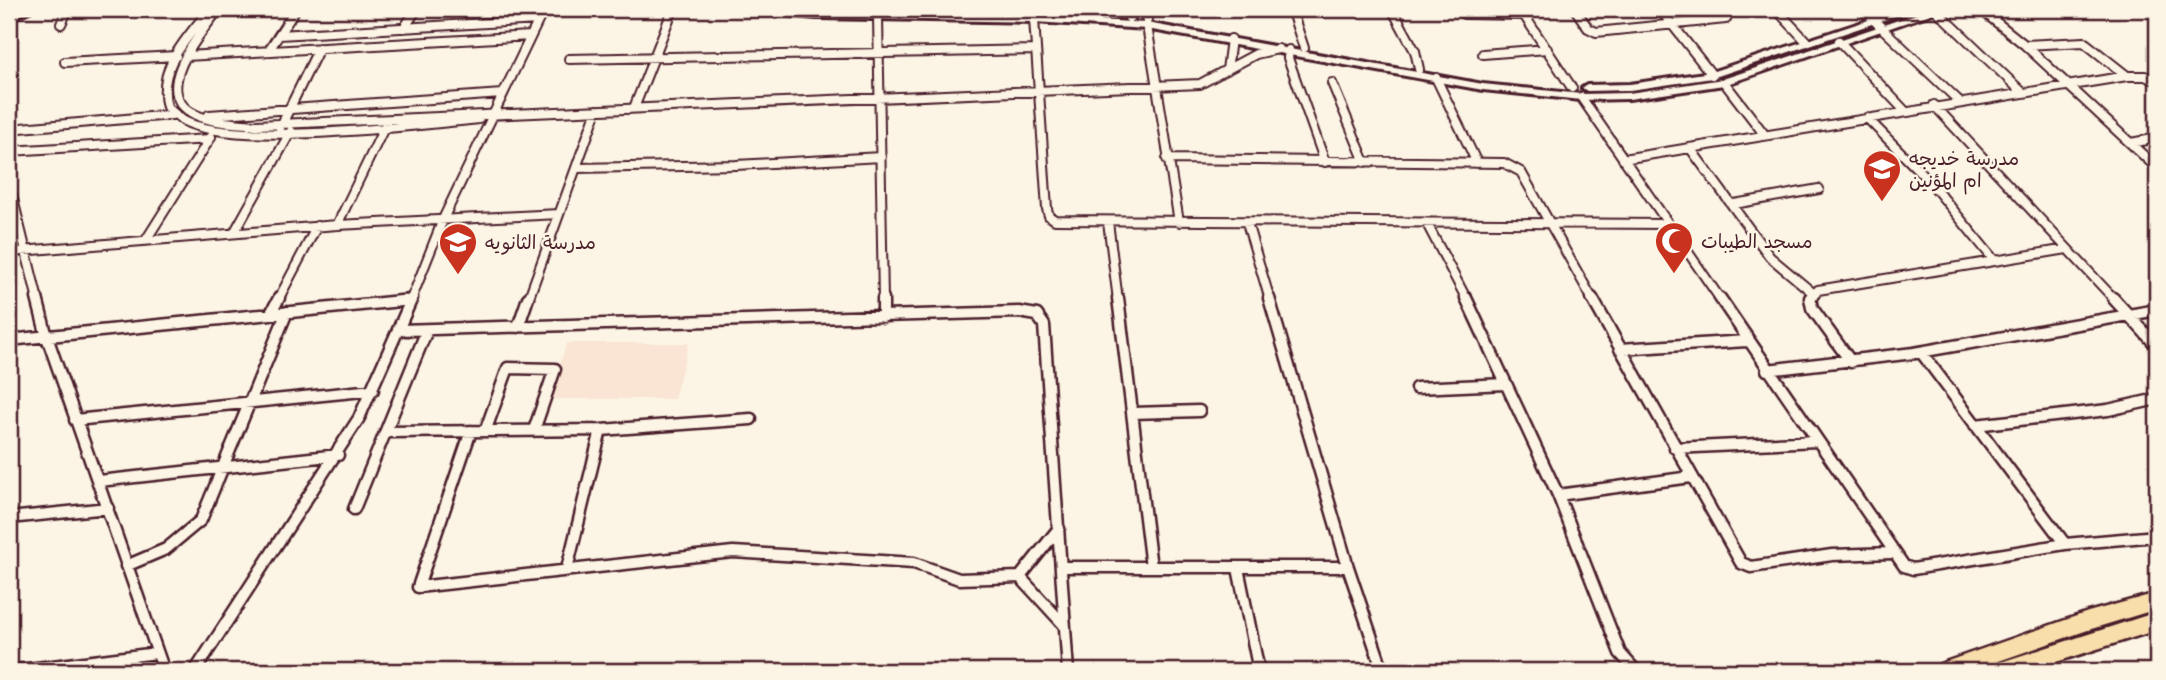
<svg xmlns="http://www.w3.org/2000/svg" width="2166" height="680" font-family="'Shantell Sans','Playpen Sans Arabic',sans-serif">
	<rect width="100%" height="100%" fill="#fcf5e5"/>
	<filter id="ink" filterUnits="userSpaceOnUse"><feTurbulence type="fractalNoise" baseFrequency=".0143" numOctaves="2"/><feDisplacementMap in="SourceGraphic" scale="14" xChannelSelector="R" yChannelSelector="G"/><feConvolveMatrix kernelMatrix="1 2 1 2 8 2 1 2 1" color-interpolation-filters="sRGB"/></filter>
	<g filter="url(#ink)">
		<path fill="#fae4d3" d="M567 343H689L674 399H547Z"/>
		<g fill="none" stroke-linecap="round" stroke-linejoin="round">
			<defs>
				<path id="minor-far1" d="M210 9C187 38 156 68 167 107 172 111 178 117 184 121 235 148 417 125 479 119
					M219 9C200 34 148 93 196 115 214 123 237 123 256 125L1200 84 1256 54 1278 49
					M1142 9 1147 20
					M1291 9 1304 48
					M1392 9 1415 51 1419 69
					M1520 9 1572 88
					M1575 9 1588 28 1596 32 1726 19 1722 9
					M1660 9 1712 75
					M1776 9 1807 42
					M1862 9 1960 102
					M1980 9 2025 45 2157 168
					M1936 10 2023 93
					M1464 14 1524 15
					M878 17 883 300
					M1129 18 1137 9
					M1034 19 1047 209 1049 216 1055 220 1667 224
					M61 24 68 9
					M1147 26 1179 222
					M404 28 417 9
					M279 35 538 20
					M1839 41 1904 110
					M2025 45 2084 42 2127 76
					M269 50 296 9
					M1289 50 1288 58 1325 162
					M1483 54 1547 49
					M186 56 530 36
					M569 59 1036 50
					M65 62 176 56
					M1227 70 1231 39
					M1436 78 1477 163
					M1724 82 1764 134
					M1332 83 1365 162
					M1581 97 1721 300
					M1934 105 2115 300
					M634 108 673 9
					M209 115 502 94
					M1867 118 1931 183 1994 260
					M280 128 319 48
					M9 129 172 115
					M2131 143 2157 138
					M1690 148 1770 257 1813 293
					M9 151 210 139
					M1167 159 1504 163 1521 172 1593 300
					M1623 159 2127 76H2145L2157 81
					M577 168 736 165 881 157
					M9 183 38 300
					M1734 204 1819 189
					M1108 222 1118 300
					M1247 223 1270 300
					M1427 224 1467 300
					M337 225 385 126
					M234 233 291 131
					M146 240 211 137
					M9 252 337 225 559 214
					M278 300 317 226
					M411 300 444 217 544 9
					M528 300 597 110
					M1811 300 1818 290 2067 249"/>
				<path id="minor" d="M37 298 47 337 164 671
					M883 298V317
					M1118 298 1151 567
					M1269 298 1348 567 1383 671
					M1466 298 1558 495 1620 653 1636 671
					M1592 298 1741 563 1751 567 1832 555 1892 553
					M1720 298 1904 566 1913 569 2065 544 2157 536
					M1810 298 1812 308 1851 362
					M2113 298 2157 346
					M271 313 279 298
					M518 327 528 298
					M399 330 1019 312 1037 315 1044 325 1068 671
					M9 340 411 300
					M1620 349 1747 341
					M1921 352 2065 544
					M1767 370 1914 353 2157 310
					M1416 388 1506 384
					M1133 413 1199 411
					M75 420 373 390
					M1975 425 2108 410 2157 399
					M486 429 508 368 555 369 534 430
					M471 431 418 587 733 552 914 563 959 579 1020 577 1059 528
					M388 432 601 430 751 419
					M1675 448 1816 441
					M99 481 338 455
					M1558 495 1691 477
					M354 509 427 330
					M9 518 108 508
					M126 566 166 549 201 520 287 312
					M1061 567H1348
					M1238 568 1259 671
					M567 569 601 430
					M1020 577 1065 626
					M12 671 157 653
					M195 671 359 418 412 298"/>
				<path id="tertiary" d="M21 9H34L9 20V14Z"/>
				<path id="secondary" d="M739 9 1034 16 1147 23 1483 84 1581 94 1629 93 1723 79 1931 9H1945L1724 85 1629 99 1581 100 1483 90 1147 29 1034 22 816 18 744 12Z
					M1902 9H1916L1712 78 1630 90 1587 91 1582 88 1587 85 1630 84 1711 72Z"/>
				<path id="trunk" d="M2157 593V609L2088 630 1970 671H1935L1938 665 1945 662 2088 612Z
					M2157 612V630L2028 671H1991L1994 665 2001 662Z"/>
			</defs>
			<use href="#minor-far1" stroke="#4a1f2b" stroke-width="12"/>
			<use href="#minor" stroke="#4a1f2b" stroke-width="15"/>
			<use href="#tertiary" stroke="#4a1f2b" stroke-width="6"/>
			<use href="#secondary" stroke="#4a1f2b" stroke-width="6"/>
			<use href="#trunk" stroke="#4a1f2b" stroke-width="5"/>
			<use href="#minor-far1" stroke="#fcf5e5" stroke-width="8"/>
			<use href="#minor" stroke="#fcf5e5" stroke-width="10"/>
			<use href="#tertiary" fill="#fcf5e5" fill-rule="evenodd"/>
			<use href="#secondary" fill="#fcf5e5" fill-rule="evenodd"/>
			<use href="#trunk" fill="#f8deab" fill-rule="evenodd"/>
		</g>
	</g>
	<defs>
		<symbol id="school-pin" viewBox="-11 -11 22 30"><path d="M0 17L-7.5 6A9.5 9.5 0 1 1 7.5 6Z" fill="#c8321e" stroke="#fcf5e5"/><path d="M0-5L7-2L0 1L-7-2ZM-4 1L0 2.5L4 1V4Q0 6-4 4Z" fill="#fff"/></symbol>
		<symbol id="mosque-pin" viewBox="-11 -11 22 30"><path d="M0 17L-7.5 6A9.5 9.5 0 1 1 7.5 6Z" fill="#c8321e" stroke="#fcf5e5"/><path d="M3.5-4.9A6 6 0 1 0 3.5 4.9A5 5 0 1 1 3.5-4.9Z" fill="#fff"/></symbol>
	</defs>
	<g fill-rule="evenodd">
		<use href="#school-pin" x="1860" y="147" width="44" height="60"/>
		<use href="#mosque-pin" x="1652" y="219" width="44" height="60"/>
		<use href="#school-pin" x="436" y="220" width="44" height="60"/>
	</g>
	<g text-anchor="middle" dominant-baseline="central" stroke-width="5" stroke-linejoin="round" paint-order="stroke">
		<g font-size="19" fill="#4a1f2b" stroke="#fcf5e5" text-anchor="start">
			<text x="1909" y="158">مدرسة خديجه<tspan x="1909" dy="22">ام المؤنين</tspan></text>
			<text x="1701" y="241">مسجد الطيبات</text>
			<text x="485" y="242">مدرسة الثانويه</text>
		</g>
	</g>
	<rect width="2166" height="680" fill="none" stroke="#fcf5e5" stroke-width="35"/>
	<rect x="18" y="18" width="2131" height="645" fill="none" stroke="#4a1f2b" stroke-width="2.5" filter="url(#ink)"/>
</svg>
